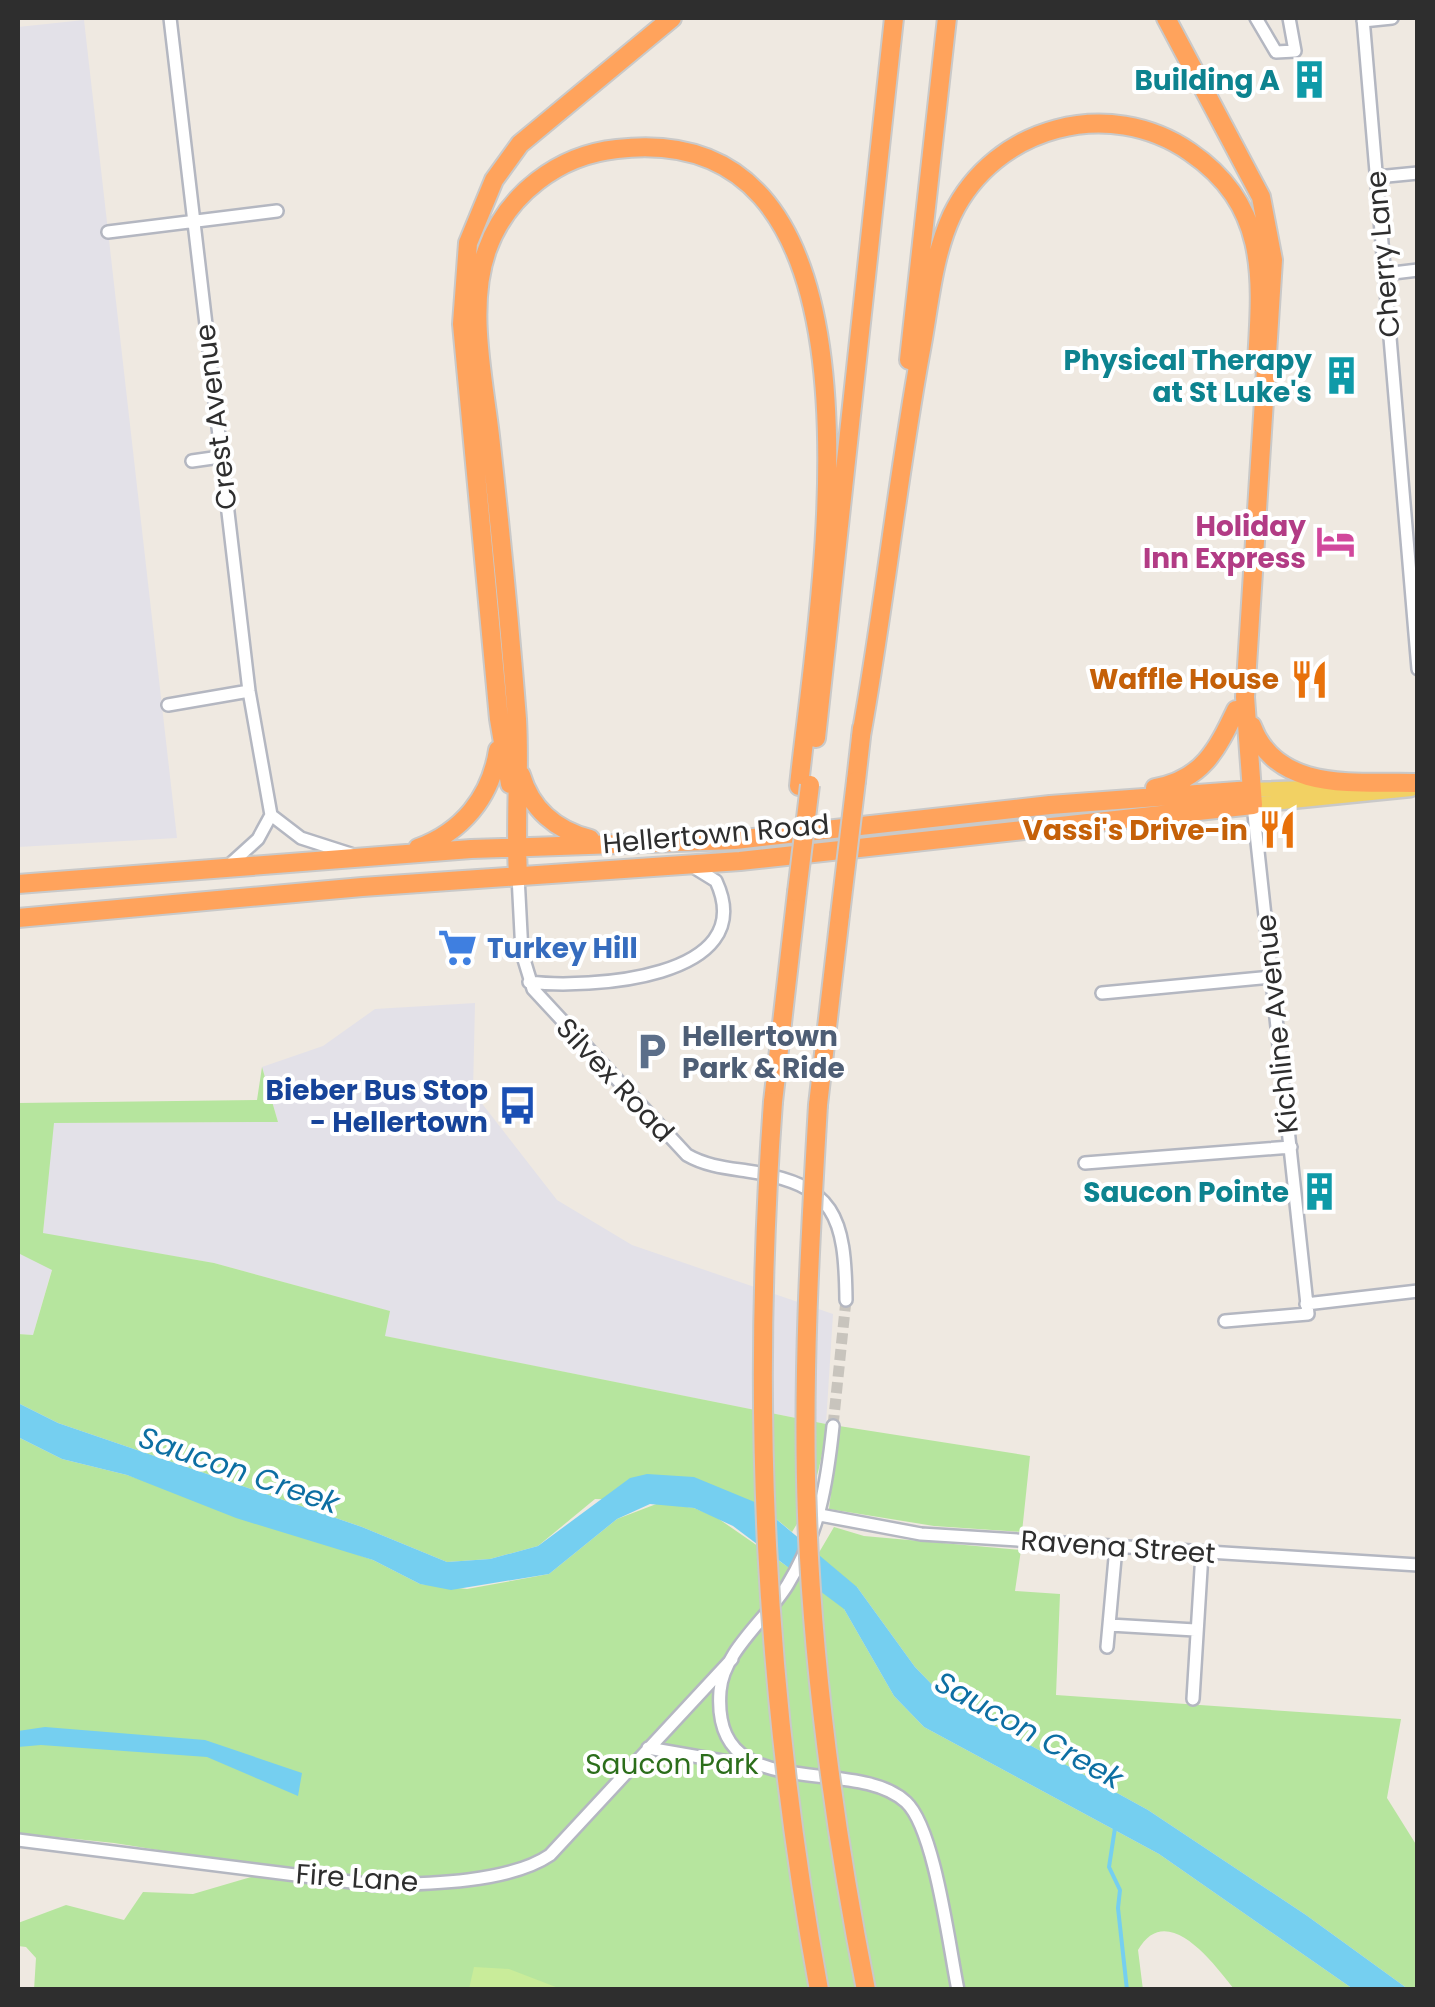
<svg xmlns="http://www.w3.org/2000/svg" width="1435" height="2007" font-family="Poppins,sans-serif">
	<rect width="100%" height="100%" fill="#efe9e1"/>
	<path fill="#e3e1e8" d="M84 20 177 838 18 847V27Z
		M475 1003 473 1092 557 1200 632 1245 833 1314 826 1424 384 1336 389 1311 214 1263 43 1234 53 1123 278 1122 262 1067 323 1046 375 1009Z
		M18 1253 52 1269 33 1335 18 1334Z"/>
	<path fill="#b6e59e" d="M262 1067 278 1122 54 1123 43 1233 214 1263 390 1311 385 1336 826 1424C822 1465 814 1497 792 1532L757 1503 595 1499 538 1546 490 1559 447 1562 362 1527 58 1423 18 1403V1334L33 1335 52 1270 18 1253V1103L257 1100Z
		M839 1426 1030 1456 1022 1532 934 1526 829 1509Z
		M18 1437 62 1459 127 1475 373 1560 420 1584 467 1589 549 1574 617 1519 659 1503 694 1508 716 1517 804 1578 834 1527 864 1536 1021 1550 1015 1591 1060 1594 1056 1695 1401 1719 1387 1798 1417 1846V1989H1408L1306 1915 1148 1810 946 1699 915 1667 857 1587 844 1609 894 1696 924 1727 1159 1854 1353 1989H1234C1215 1965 1167 1899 1138 1950L1143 1990H34L36 1958 26 1947 18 1946V1923L66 1905 124 1920 143 1892 193 1894 251 1877 253 1865 114 1843 18 1833Z"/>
	<path fill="#c9ec9a" d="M474 1967 509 1969 561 1989H469Z"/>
	<path fill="#75cff0" d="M18 1403 58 1423 362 1527 447 1562 490 1559 538 1546 630 1478 647 1474 694 1477 757 1503 857 1587 915 1667 946 1699 1148 1810 1306 1915 1408 1989H1353L1159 1854 924 1727 894 1696 844 1609 733 1526 694 1508 650 1504 617 1519 549 1574 451 1590 420 1584 373 1560 236 1518 127 1475 62 1459 18 1437Z
		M45 1727 205 1740 302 1773 298 1796 207 1757 41 1745 18 1747V1731Z"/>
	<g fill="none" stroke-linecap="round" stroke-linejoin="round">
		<path stroke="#75cff0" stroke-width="4" d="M1115 1828 1109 1867 1120 1890 1118 1908 1127 1990"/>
		<path stroke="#c8c4bd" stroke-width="11" stroke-dasharray="11 5.5" stroke-linecap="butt" d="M833 1426 846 1300"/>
		<defs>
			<path id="minor" d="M170 18 249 691 271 815 301 838 357 856
				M1256 18 1276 52 1295 51 1289 18
				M1363 18 1418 669
				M1363 21 1392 18
				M1377 177 1418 173
				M108 232 277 211
				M1385 274 1418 270
				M192 461 220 457
				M168 705 249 691
				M226 868 258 839 271 815
				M518 876 522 953 533 989 687 1155C706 1166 727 1168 747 1171 836 1184 845 1217 846 1300
				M529 982C586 989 762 980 716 881L695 868
				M1102 993 1272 977
				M1085 1163 1291 1147
				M1306 1304 1418 1291
				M1225 1321 1308 1314 1253 805
				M833 1426C827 1484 819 1533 788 1584 768 1618 723 1651 720 1691 711 1809 853 1753 906 1802 935 1829 949 1947 958 1990
				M820 1515 921 1534 1418 1565
				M1110 1625 1195 1630
				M1107 1647 1116 1547
				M1193 1699 1202 1553
				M648 1748 757 1767
				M18 1840 375 1885C425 1884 509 1883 550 1855L732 1659"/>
			<path id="major" d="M1251 790 1337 787
				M1253 805 1411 789"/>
			<path id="highway" d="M909 360 947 18
				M1252 726C1277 794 1359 781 1418 783
				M861 736C884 609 897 482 920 355 929 309 932 258 952 215 995 126 1109 96 1190 152 1269 206 1262 278 1257 362
				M816 738 894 18
				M521 775C531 809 556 830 590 839
				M856 781 862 728
				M510 784 499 719 462 324 468 243 494 180 520 144 672 18
				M1155 788C1202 780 1217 750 1236 710
				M418 848C462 832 491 797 498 750
				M518 876C515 824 520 771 517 719 510 628 501 536 491 445 485 385 466 309 487 250 507 194 559 155 617 149 913 114 815 621 799 786
				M18 884 471 849 735 840 1050 805 1251 790
				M18 918 362 887 740 861 1253 805 1245 697 1273 260 1261 197 1166 18
				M773 1102 797 892
				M818 1105 840 915"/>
		</defs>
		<use href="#minor" stroke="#b4b7c1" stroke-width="16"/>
		<use href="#major" stroke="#c9c9c9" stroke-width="19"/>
		<use href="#highway" stroke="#c9c9c9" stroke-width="22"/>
		<use href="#minor" stroke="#fff" stroke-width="11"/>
		<use href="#major" stroke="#f2d163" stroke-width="14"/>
		<use href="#highway" stroke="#ffa35c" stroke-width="18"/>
		<defs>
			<path id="highway-bridge" d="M797 892 810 785
				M840 915 856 781
				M773 1102C751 1404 764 1692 819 1990
				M818 1105C810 1241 802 1379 807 1515 813 1674 835 1833 866 1990"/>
		</defs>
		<use href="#highway-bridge" stroke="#c9c9c9" stroke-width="22" stroke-linecap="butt"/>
		<use href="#highway-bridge" stroke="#ffa35c" stroke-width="18"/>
	</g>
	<defs>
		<symbol id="building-bare" viewBox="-9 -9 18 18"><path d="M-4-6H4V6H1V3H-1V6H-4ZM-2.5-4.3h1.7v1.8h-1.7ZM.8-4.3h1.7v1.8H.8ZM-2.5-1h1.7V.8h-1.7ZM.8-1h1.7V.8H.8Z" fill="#0f9aa8" stroke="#fff" stroke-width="2.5" paint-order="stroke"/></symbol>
		<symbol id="hotel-bare" viewBox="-9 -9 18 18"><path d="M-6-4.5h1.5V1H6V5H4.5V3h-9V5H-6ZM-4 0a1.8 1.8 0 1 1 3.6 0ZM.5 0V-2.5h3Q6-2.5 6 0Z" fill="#d1479c" stroke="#fff" stroke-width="2.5" paint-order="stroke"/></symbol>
		<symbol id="restaurant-bare" viewBox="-9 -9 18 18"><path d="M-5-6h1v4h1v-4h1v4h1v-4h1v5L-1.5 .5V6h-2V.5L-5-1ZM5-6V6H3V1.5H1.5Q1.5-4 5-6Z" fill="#e8710a" stroke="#fff" stroke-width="2.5" paint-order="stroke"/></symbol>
		<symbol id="supermarket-bare" viewBox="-9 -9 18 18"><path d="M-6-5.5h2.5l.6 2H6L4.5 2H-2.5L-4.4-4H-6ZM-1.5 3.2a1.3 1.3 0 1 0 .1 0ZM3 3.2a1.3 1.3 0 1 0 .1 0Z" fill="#3f7fe0" stroke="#fff" stroke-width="2.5" paint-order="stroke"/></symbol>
		<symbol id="parking-bare" viewBox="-9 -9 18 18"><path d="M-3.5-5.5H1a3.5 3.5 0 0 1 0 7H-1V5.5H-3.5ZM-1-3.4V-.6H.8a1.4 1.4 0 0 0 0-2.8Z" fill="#5c6f8a" stroke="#fff" stroke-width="2.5" paint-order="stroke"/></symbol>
		<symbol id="bus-bare" viewBox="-9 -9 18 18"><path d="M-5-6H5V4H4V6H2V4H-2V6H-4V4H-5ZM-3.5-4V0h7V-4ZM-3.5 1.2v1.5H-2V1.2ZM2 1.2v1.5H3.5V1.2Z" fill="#1a4fb4" stroke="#fff" stroke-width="2.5" paint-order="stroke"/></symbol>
	</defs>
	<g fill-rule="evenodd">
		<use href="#building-bare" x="1282" y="52" width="55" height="55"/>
		<use href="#building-bare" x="1314" y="348" width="55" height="55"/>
		<use href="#hotel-bare" x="1308" y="514" width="55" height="55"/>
		<use href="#restaurant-bare" x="1282" y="652" width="55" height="55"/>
		<use href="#restaurant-bare" x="1250" y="802" width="55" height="55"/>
		<use href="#supermarket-bare" x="430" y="920" width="55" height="55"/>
		<use href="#parking-bare" x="624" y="1024" width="55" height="55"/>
		<use href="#bus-bare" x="490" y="1078" width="55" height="55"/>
		<use href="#building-bare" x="1292" y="1164" width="55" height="55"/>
	</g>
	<g text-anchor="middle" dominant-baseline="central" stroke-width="8" stroke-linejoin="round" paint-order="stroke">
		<g font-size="28" font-weight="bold" fill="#0d838f" stroke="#fff" text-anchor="end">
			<text x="1280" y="80">Building A</text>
			<text x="1312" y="360">Physical Therapy<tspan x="1312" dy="32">at St Luke's</tspan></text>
			<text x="1289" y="1192">Saucon Pointe</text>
		</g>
		<g font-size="28" fill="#2e2e2e" stroke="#fff">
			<text transform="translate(1383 254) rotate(-95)">Cherry Lane</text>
			<text transform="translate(216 417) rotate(-97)">Crest Avenue</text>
			<text transform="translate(716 834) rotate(-5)">Hellertown Road</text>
			<text transform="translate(1277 1024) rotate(-96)">Kichline Avenue</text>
			<text transform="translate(615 1080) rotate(47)">Silvex Road</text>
			<text transform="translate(1118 1547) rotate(4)">Ravena Street</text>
			<text transform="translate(357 1878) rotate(4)">Fire Lane</text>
		</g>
		<g font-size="28" font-weight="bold" fill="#b23c85" stroke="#fff" text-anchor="end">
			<text x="1306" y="526">Holiday<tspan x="1306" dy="32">Inn Express</tspan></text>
		</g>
		<g font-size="28" font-weight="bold" fill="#c56008" stroke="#fff" text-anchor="end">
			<text x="1279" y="679">Waffle House</text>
			<text x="1248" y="830">Vassi's Drive-in</text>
		</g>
		<g font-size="28" font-weight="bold" fill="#366cbe" stroke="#fff" text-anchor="start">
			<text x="487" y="948">Turkey Hill</text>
		</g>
		<g font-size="28" font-weight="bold" fill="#4e5e75" stroke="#fff" text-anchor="start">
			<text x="682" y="1036">Hellertown<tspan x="682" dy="32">Park &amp; Ride</tspan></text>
		</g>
		<g font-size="28" font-weight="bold" fill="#164399" stroke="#fff" text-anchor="end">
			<text x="488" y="1090">Bieber Bus Stop<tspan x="488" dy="32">- Hellertown</tspan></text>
		</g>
		<g font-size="28" fill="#2c6e1b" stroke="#fff">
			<text x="672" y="1764">Saucon Park</text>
		</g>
		<g font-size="30" font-style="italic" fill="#0d6fa3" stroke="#fff">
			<text transform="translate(239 1470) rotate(19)">Saucon Creek</text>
			<text transform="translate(1029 1730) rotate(29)">Saucon Creek</text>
		</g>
	</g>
	<rect width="1435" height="2007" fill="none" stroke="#2e2e2e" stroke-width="40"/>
</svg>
